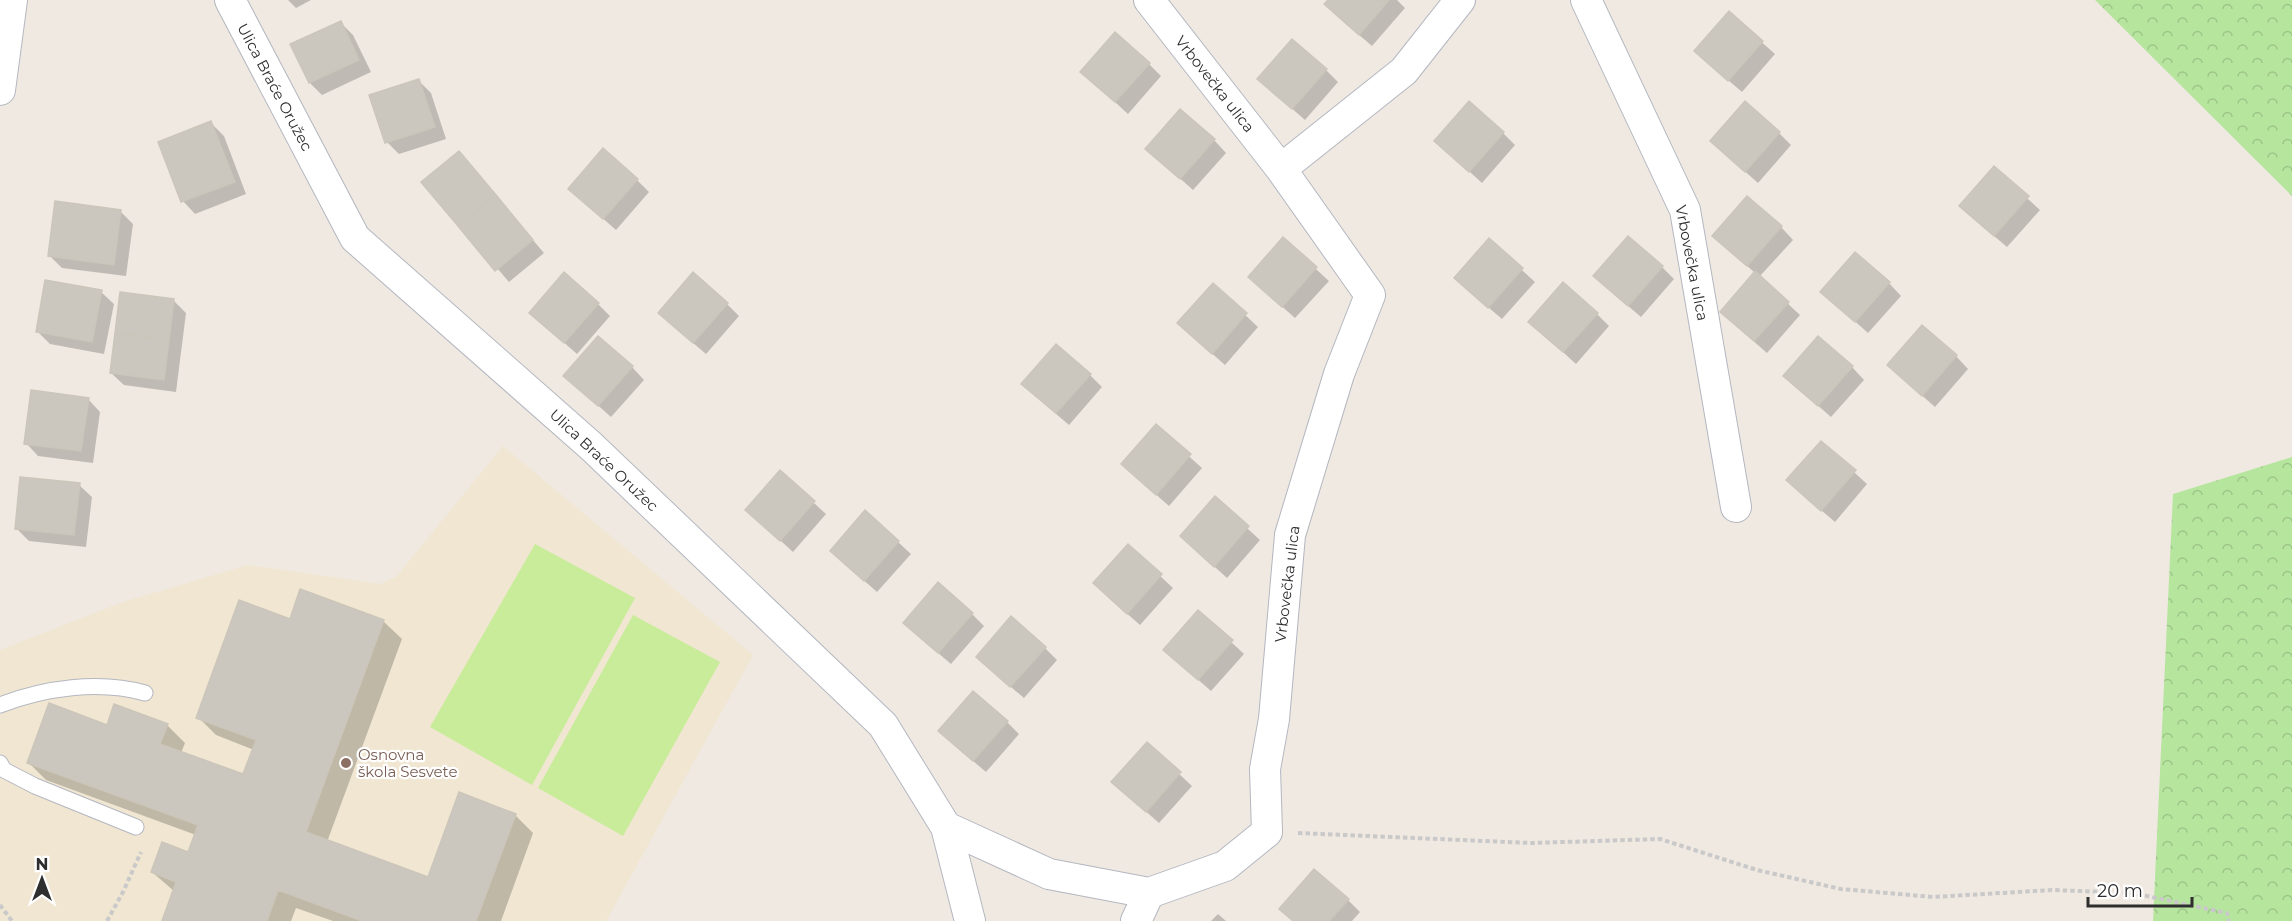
<svg xmlns="http://www.w3.org/2000/svg" width="2292" height="921" font-family="Montserrat,sans-serif">
	<defs>
		<pattern id="forest-crowns" width="20" height="18" patternUnits="userSpaceOnUse" patternTransform="scale(1.5)"><rect width="20" height="18" fill="#b6e59e"/><path d="M2 6a3 3 0 1 1 6 0M12 15a3 3 0 1 1 6 0" fill="none" stroke="#9dc588"/></pattern>
	</defs>
	<rect width="100%" height="100%" fill="#efe9e1"/>
	<path fill="#f0e6d1" d="M503 446 753 655 606 921H0V650L123 602 248 565 381 584 396 577Z"/>
	<path fill="url(#forest-crowns)" d="M2095 0H2292V196Z
		M2292 457V921H2153L2173 494Z"/>
	<path fill="#c9ec9a" d="M535 544 635 598 532 785 430 727Z
		M633 615 720 662 623 836 538 788Z"/>
	<path fill="#0003" d="M288 0H311L296 8Z
		M1330 0H1397L1405 8 1372 46 1338 17Z
		M1729 13 1775 54 1742 92 1708 63Z
		M340 22 353 35 371 72 322 95 310 83Z
		M1149 64 1161 76 1128 114 1082 72Z
		M1326 70 1338 82 1305 120 1272 91Z
		M418 80 431 93 446 139 399 154 387 142Z
		M211 123 224 136 246 194 195 214 183 201Z
		M1503 133 1515 145 1482 183 1449 153Z
		M1779 133 1791 145 1758 183 1724 153Z
		M1214 140 1226 153 1193 190 1147 149Z
		M459 153 544 253 509 282 423 182Z
		M1994 168 2040 210 2007 247 1973 218Z
		M637 180 649 192 616 230 583 201Z
		M121 212 133 224 126 276 62 268 50 256Z
		M1781 227 1793 240 1759 277 1800 315 1767 353 1734 324 1755 273 1714 236Z
		M1283 239 1329 281 1295 318 1262 289Z
		M1489 240 1535 282 1502 319 1468 290Z
		M1662 267 1674 279 1641 317 1607 288Z
		M1889 283 1901 296 1868 333 1822 292Z
		M1213 285 1258 327 1225 365 1191 335Z
		M101 292 114 304 104 354 50 344 38 332Z
		M174 301 186 313 176 392 124 385 111 373Z
		M598 304 610 316 577 354 544 325Z
		M727 304 739 316 706 354 672 325Z
		M1597 314 1609 326 1576 364 1543 334Z
		M1956 356 1968 369 1935 407 1901 377Z
		M632 367 644 380 611 417 565 376Z
		M1852 367 1864 380 1831 417 1798 388Z
		M1090 375 1102 387 1069 425 1035 396Z
		M88 399 100 412 93 463 38 456 26 443Z
		M1156 427 1202 468 1169 506 1135 476Z
		M1822 443 1867 484 1835 522 1801 493Z
		M781 473 826 514 793 552 760 522Z
		M79 485 92 497 86 547 29 541 16 528Z
		M1215 499 1260 540 1227 578 1194 548Z
		M898 542 911 554 877 592 844 563Z
		M1128 546 1173 588 1140 625 1107 596Z
		M1199 612 1244 654 1211 691 1178 662Z
		M972 614 984 626 951 664 917 635Z
		M290 620 383 621 402 639 327 842 429 879 515 815 533 833 501 921H333L296 908 291 921H163L174 891 152 872 189 854 196 835 46 780 28 762 108 726 167 725 185 743 181 753 244 776 254 750 216 735 198 717Z
		M1045 648 1057 660 1024 698 990 669Z
		M1007 722 1019 734 986 772 952 743Z
		M1147 744 1192 786 1159 823 1126 794Z
		M1348 900 1360 912 1352 921H1293Z
		M1218 914 1226 921H1211Z"/>
	<path fill="#cbc7bf" stroke="#cbc5ba" stroke-width="1.5" d="M1328 0H1389L1359 35 1324 4Z
		M1729 11 1763 41 1728 81 1694 51Z
		M341 21 359 60 309 83 290 44Z
		M1115 32 1150 63 1115 102 1080 72Z
		M1292 39 1327 69 1292 109 1257 79Z
		M419 79 435 127 385 143 369 95Z
		M1469 101 1504 132 1469 172 1434 141Z
		M1745 101 1780 132 1745 172 1710 141Z
		M1180 109 1215 139 1180 179 1145 149Z
		M211 121 235 182 181 202 158 142Z
		M603 148 638 179 603 219 568 189Z
		M459 151 496 195 458 226 421 182Z
		M1994 166 2029 196 1994 236 1959 206Z
		M496 195 533 240 495 271 458 226Z
		M1747 196 1782 226 1747 266 1712 236Z
		M55 201 121 210 114 265 48 256Z
		M1628 236 1663 266 1628 306 1593 276Z
		M1283 237 1317 267 1282 307 1248 277Z
		M1489 238 1523 268 1488 308 1454 278Z
		M1855 252 1890 282 1855 322 1820 292Z
		M1755 271 1789 302 1754 341 1720 312Z
		M564 272 599 303 564 343 529 313Z
		M693 272 728 303 693 343 658 313Z
		M45 280 102 290 92 342 36 332Z
		M1563 282 1598 313 1563 352 1528 322Z
		M1213 283 1247 313 1212 354 1177 323Z
		M120 292 174 299 169 340 115 333Z
		M1922 325 1957 355 1922 396 1887 365Z
		M115 333 169 340 164 380 110 373Z
		M598 336 633 366 598 406 563 376Z
		M1818 336 1853 366 1818 406 1783 376Z
		M1056 344 1091 374 1056 413 1021 384Z
		M31 390 89 398 81 451 24 444Z
		M1156 424 1191 454 1156 495 1121 464Z
		M1821 441 1856 470 1821 511 1786 480Z
		M780 470 815 501 780 541 745 510Z
		M20 477 80 483 74 535 15 529Z
		M1215 496 1249 526 1214 567 1180 536Z
		M865 510 899 541 864 581 830 551Z
		M1128 544 1162 574 1127 614 1093 583Z
		M938 582 973 613 938 653 903 623Z
		M300 589 384 620 306 832 428 877 459 792 516 814 476 921H362L278 890 267 921H162L176 882 151 872 162 842 188 852 198 825 27 763 49 703 107 725 114 704 168 724 160 744 243 774 256 740 196 718 239 600 290 619Z
		M1198 610 1233 640 1198 680 1163 650Z
		M1011 616 1046 647 1010 687 976 657Z
		M973 691 1008 721 973 761 938 731Z
		M1147 742 1181 772 1146 812 1111 782Z
		M1314 869 1349 899 1329 921H1293L1279 909Z"/>
	<g fill="none" stroke-linecap="round" stroke-linejoin="round">
		<defs>
			<path id="service" d="M0 705C44 688 99 680 145 693
				M0 763 4 770 35 786 136 827"/>
			<path id="minor" d="M230 0 355 238 591 446 883 725 946 827 970 921
				M1586 0 1685 210 1736 507
				M0 90 12 0
				M1281 169 1404 71 1460 0
				M946 827 1049 874 1149 893 1225 866 1267 832 1265 769 1274 719 1290 535 1339 374 1370 295 1281 169 1149 0
				M1136 921 1149 893"/>
		</defs>
		<use href="#service" stroke="#b4b7c1" stroke-width="17"/>
		<use href="#minor" stroke="#b4b7c1" stroke-width="32"/>
		<path stroke="#c9c9c9" stroke-width="4" stroke-dasharray="4.5 3" stroke-linecap="butt" d="M1298 833 1531 843 1660 839 1757 870 1841 889 1933 897 2052 890 2133 893 2227 913 2229 921
			M0 905 12 921
			M107 921 123 892 141 852"/>
		<use href="#service" stroke="#fff" stroke-width="15"/>
		<use href="#minor" stroke="#fff" stroke-width="30"/>
	</g>
	<circle fill="#8d6e63" stroke="#fff" stroke-width="2" cx="346" cy="763" r="6"/>
	<g text-anchor="middle" dominant-baseline="central" stroke-width="4.5" stroke-linejoin="round" paint-order="stroke">
		<g font-size="15" fill="#2e2e2e" stroke="#fff">
			<text transform="translate(1215 84) rotate(52)">Vrbovečka ulica</text>
			<text transform="translate(275 87) rotate(62)">Ulica Braće Oružec</text>
			<text transform="translate(1692 263) rotate(79)">Vrbovečka ulica</text>
			<text transform="translate(604 460) rotate(43)">Ulica Braće Oružec</text>
			<text transform="translate(1287 584) rotate(-83)">Vrbovečka ulica</text>
		</g>
		<g font-size="15" fill="#785e54" stroke="#fff" text-anchor="start">
			<text x="358" y="754">Osnovna<tspan x="358" dy="17">škola Sesvete</tspan></text>
		</g>
	</g>
	<g transform="translate(42 879)" stroke="#ffffff" stroke-width="4.5" paint-order="stroke">
	<path d="M0-4.5L10 22L0 15L-10 22Z" fill="#2e2e2e"/>
	<text y="-9" font-size="16" font-weight="bold" text-anchor="middle" fill="#2e2e2e">N</text>
	</g>
	<path d="M2088 897v9h104v-9" fill="none" stroke="#2e2e2e" stroke-width="3"/>
	<text x="2097" y="897" font-size="18" fill="#2e2e2e" stroke="#ffffff" stroke-width="4.5" paint-order="stroke">20 m</text>
</svg>
